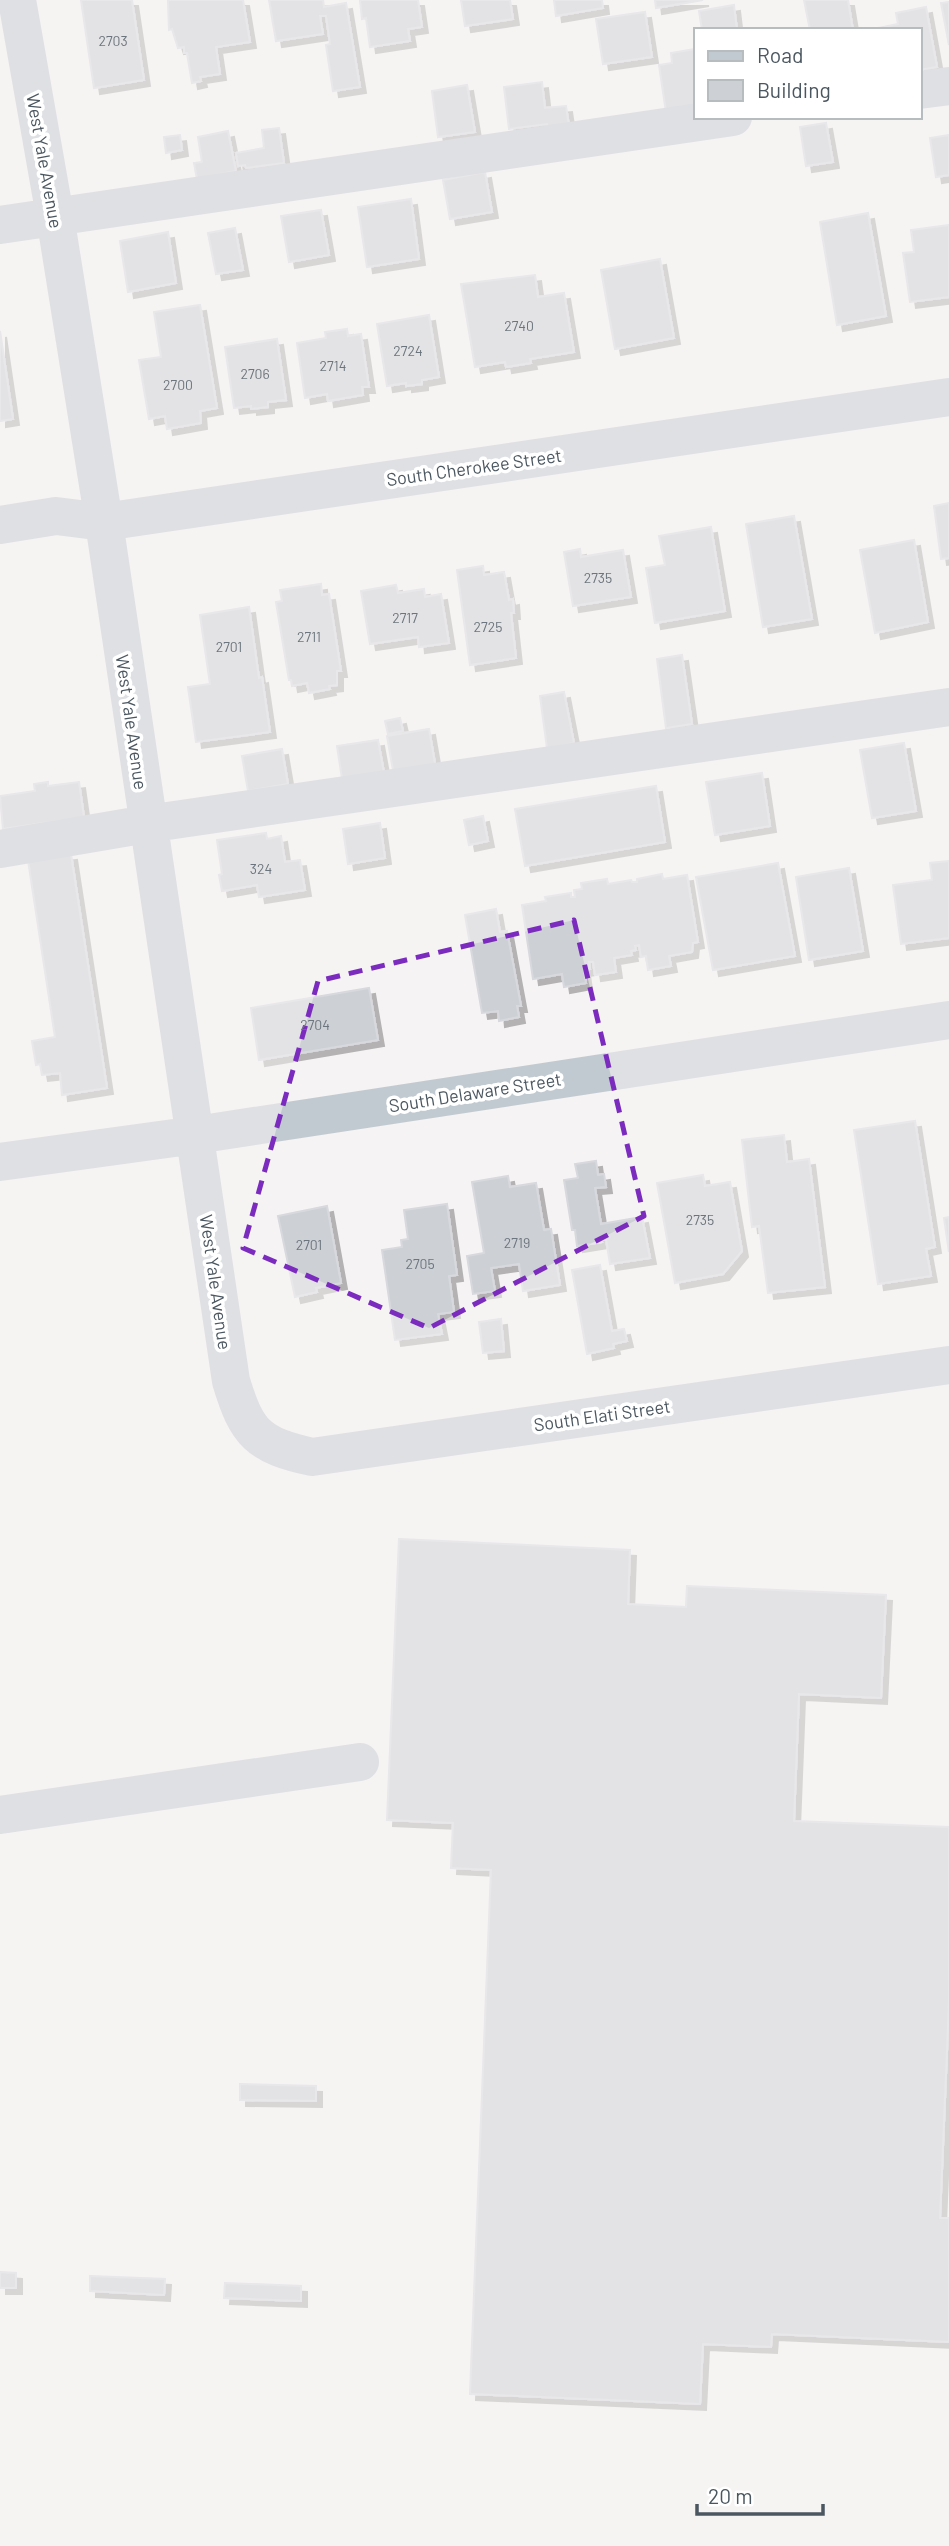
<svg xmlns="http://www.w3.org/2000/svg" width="949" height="2546" font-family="Barlow,sans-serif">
	<defs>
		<filter id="shadow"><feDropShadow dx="6" dy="6" stdDeviation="0" flood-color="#0004"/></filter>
	</defs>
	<rect width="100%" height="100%" fill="#f5f3f3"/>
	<path fill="#cdd0d5" stroke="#d7d9de" stroke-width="2" filter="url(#shadow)" d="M81 0H132L144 80 94 88Z
		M168 0H243L250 42 216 47 220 74 200 77 201 81 192 83 187 53H184V47L178 48 172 29 169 30Z
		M269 0H323L324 7 346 3 360 87 333 91 326 45 330 44 326 16H320L323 34 276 41Z
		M360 0H418L422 27 408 29 410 41 370 47 366 18 362 19Z
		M461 0H510L513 19 465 26Z
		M554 0H602L603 8 556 16Z
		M655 0H703L656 8Z
		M804 0H848L853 30H810Z
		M949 2V45L941 3Z
		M734 5 737 30H702L699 11Z
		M926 7 937 67 919 70V30H869L898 24 896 13Z
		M645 12 652 57 603 64 596 19Z
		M695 49V108L666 112 659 65 672 63 671 53Z
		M542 82 545 108 566 106 569 126 548 129 547 124 509 129 504 87Z
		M467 85 475 132 438 137 432 91Z
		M826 123 833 162 806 166 800 127Z
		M279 128 284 163 246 168 245 165 238 166 236 153 264 148 262 130Z
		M228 131 236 171 197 179 194 163 202 162 198 137Z
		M180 135 182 150 166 153 164 137Z
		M949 135V175L936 177 930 138Z
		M485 172 492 212 450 219 443 180Z
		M411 199 419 259 367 267 358 207Z
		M321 210 329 255 289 262 281 216Z
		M868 213 886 316 837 325 820 222Z
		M949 225V297L910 302 903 253 914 252 911 230Z
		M235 228 243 270 216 274 208 233Z
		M168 232 176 283 128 292 120 241Z
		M660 259 674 338 615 349 601 270Z
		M535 275 538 297 564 293 574 352 530 359 531 363 506 367 505 362 475 367 461 284Z
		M200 305 217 408 200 411 201 423 167 429 165 416 149 419 139 360 161 357 154 312Z
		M429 315 439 377 422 380V384L406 386V383L387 386 377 324Z
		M347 329 348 336 361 334 369 387H362L363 395 328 401 327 394 305 398 297 343 326 338 325 332Z
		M0 331 13 419 0 421Z
		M277 339 286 400 268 402V407L251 409V406L234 408 225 347Z
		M949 503V558L941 559 934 506Z
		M794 516 812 619 763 627 746 524Z
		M711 527 725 611 655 623 646 568 665 565 659 536Z
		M914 540 928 622 875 633 860 550Z
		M580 549 581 557 623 550 631 597 573 606 564 552Z
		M483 566 484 575 504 572 509 600 513 599 514 613H511L516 658 470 665 457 570Z
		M321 584 322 595 329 594 341 671H337V685L329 686 330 689 309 693 307 683 292 686 291 680H289L276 602 282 601 280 590Z
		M396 585 398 593 424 589 425 597 441 594 449 643 419 647 418 637 370 644 361 591Z
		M249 607 259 678 262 677 270 732 196 742 188 687 210 684 200 615Z
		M682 655 692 724 666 728 657 659Z
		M564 692 574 743 547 748 540 696Z
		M400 718 403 731 388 734 385 721Z
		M429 729 436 769 394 776 387 736Z
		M378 740 385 778 343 785 337 746Z
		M904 743 916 811 872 818 860 750Z
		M282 749 288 784 248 791 242 756Z
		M762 773 770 826 715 835 706 782Z
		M48 782V786L79 782 84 817 3 829 0 796 35 791 34 784Z
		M656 786 665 842 525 866 515 809Z
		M483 816 488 841 469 845 464 820Z
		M380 823 385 858 348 864 343 829Z
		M266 833 267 839 281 836 285 862 300 860 305 890 259 897 257 885 222 891 219 875 222 874 217 840Z
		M71 854 107 1088 62 1095 60 1073 42 1075 40 1064 36 1065 32 1041 55 1037 28 860Z
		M949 861V938L901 944 893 885 932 880 930 863Z
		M778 863 795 956 713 970 696 877Z
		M849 868 863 951 809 960 796 877Z
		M662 874 663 879 687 875 698 942 693 943 692 952 669 956 671 966 648 970 646 956 641 957 639 945 635 946 636 950 631 951 632 955 614 958 616 972 595 975 593 962H589L590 969 584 970 586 983 564 987 562 974 533 979 522 905 546 901 545 897 571 893V897H575L574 890 582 889 581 883 607 879 608 884 631 880 632 882H637V879Z
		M496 909 500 932 507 931 521 1006H517L519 1017 499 1021 498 1011 482 1013 465 915Z
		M369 988 378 1040 259 1060 251 1008Z
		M915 1121 935 1247 926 1249 931 1276 878 1284 854 1130Z
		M784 1135 787 1162 809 1159 825 1287 768 1293 759 1226 752 1227 742 1140Z
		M596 1161 598 1175 604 1174 606 1187 595 1188 601 1224 642 1217 650 1258 610 1264 606 1239 601 1240 602 1242 577 1246 575 1230H572L564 1180 578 1178 575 1164Z
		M703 1175 705 1186 730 1182 742 1251 723 1274 675 1283 657 1183Z
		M508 1176 510 1187 536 1183 544 1230 551 1229 560 1285 523 1291 519 1264 491 1268 495 1291 473 1294 467 1256 484 1253 472 1182Z
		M447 1204 457 1275 449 1276 454 1312 438 1314 442 1334 395 1340 382 1250 402 1247 401 1240 408 1239 404 1210Z
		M327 1206 341 1283 316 1288 317 1292 295 1297 278 1216Z
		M949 1217V1252L944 1218Z
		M600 1265 612 1331 624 1329 627 1341 613 1344 614 1348 587 1354 572 1270Z
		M501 1319 504 1351 483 1353 479 1322Z
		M399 1539 630 1550 628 1604 686 1607 687 1586 886 1595 881 1698 799 1694 794 1821 949 1827V2003L940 2218H949V2342L772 2334 771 2347 703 2344 700 2404 470 2394 491 1870 451 1868 453 1823 387 1820Z
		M240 2084 316 2086V2101L240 2100Z
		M0 2272 16 2273V2288H0Z
		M90 2276 165 2279 164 2295 90 2291Z
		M225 2283 301 2286V2301L224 2298Z"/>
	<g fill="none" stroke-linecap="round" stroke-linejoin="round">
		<path stroke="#c2cad1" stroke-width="38" d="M17 0 55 216 104 522 231 1381C247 1434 258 1445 312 1457L949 1365
			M919 90 949 86
			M0 225 733 117
			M0 525 56 516 104 522 949 397
			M0 849 147 824 949 707
			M0 1162 196 1135 949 1020
			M0 1815 360 1762"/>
	</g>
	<path d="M0 0H949V2546H0ZM574 920 644 1216 429 1328 243 1248 318 981Z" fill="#f5f3f3" fill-opacity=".55" fill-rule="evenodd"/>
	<path fill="none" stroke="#7b2cbf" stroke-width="5" stroke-dasharray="14 9" stroke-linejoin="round" d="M574 920 644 1216 429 1328 243 1248 318 981Z"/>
	<g text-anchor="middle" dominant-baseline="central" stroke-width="7" stroke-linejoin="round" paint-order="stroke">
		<g font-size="14" fill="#6c757d">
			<text x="113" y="40">2703</text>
			<text x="519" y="325">2740</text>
			<text x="408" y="350">2724</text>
			<text x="333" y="365">2714</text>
			<text x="255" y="373">2706</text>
			<text x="178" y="384">2700</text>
			<text x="598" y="577">2735</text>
			<text x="405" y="617">2717</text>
			<text x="488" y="626">2725</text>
			<text x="309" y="636">2711</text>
			<text x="229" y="646">2701</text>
			<text x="261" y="868">324</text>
			<text x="315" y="1024">2704</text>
			<text x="700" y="1219">2735</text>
			<text x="517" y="1242">2719</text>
			<text x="309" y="1244">2701</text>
			<text x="420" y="1263">2705</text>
		</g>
		<g font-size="18" fill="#4b5760" stroke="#fff">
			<text transform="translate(45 161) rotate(80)">West Yale Avenue</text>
			<text transform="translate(474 467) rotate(-8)">South Cherokee Street</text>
			<text transform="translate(132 722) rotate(82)">West Yale Avenue</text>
			<text transform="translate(475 1092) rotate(-9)">South Delaware Street</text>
			<text transform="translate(216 1282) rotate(82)">West Yale Avenue</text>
			<text transform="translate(602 1415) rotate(-8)">South Elati Street</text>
		</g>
	</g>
	<rect x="694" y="28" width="228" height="91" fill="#ffffff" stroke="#b7bcbf" stroke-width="2"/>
	<rect x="708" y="51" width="35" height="10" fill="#c2cad1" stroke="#b7bcbf" stroke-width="2"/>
	<text x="757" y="63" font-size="21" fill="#4b5760">Road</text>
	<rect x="708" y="80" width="35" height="21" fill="#cdd0d5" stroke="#b7bcbf" stroke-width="2"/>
	<text x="757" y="98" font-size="21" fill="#4b5760">Building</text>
	<path d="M697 2504v10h126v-10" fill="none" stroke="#4b5760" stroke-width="3.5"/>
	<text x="708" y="2504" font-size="21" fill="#4b5760" stroke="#ffffff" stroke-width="5" paint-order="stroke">20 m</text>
</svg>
